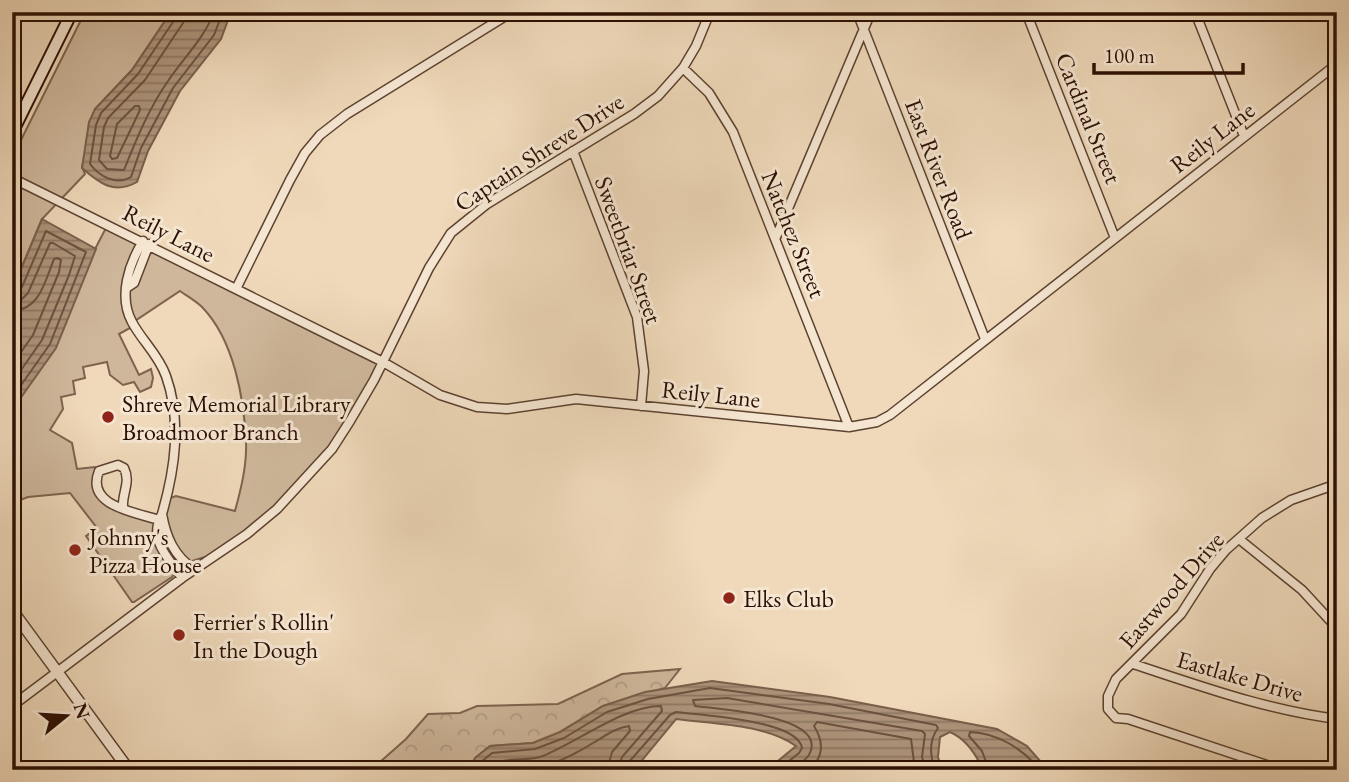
<svg xmlns="http://www.w3.org/2000/svg" width="1349" height="782" font-family="'EB Garamond',serif">
	<defs>
		<pattern id="forest-crowns" width="20" height="18" patternUnits="userSpaceOnUse" patternTransform="scale(1.75)"><rect width="20" height="18" fill="#ceb79b"/><path d="M2 6a3 3 0 1 1 6 0M12 15a3 3 0 1 1 6 0" fill="none" stroke="#b19c84"/></pattern>
		<pattern id="water-rules" width="6" height="5" patternUnits="userSpaceOnUse" patternTransform="scale(1.75)"><rect width="6" height="5" fill="#ad947b"/><path d="M0 2.5h6" fill="none" stroke="#8d7763"/></pattern>
	</defs>
	<rect width="100%" height="100%" fill="#efd9ba"/>
	<filter id="stains"><feTurbulence type="fractalNoise" baseFrequency=".00286" numOctaves="4"/><feColorMatrix values="0 0 0 0 .2 0 0 0 0 .09 0 0 0 0 .02 0 0 0 .5 -.17"/></filter>
	<radialGradient id="worn" r=".72"><stop offset=".6" stop-color="#630" stop-opacity="0"/><stop offset="1" stop-color="#630" stop-opacity=".3"/></radialGradient>
	<path fill="#ceb79b" stroke="#7d634e" stroke-width="2" d="M85 12H171L132 70 95 109 82 167 85 174 42 219 12 290V158Z
		M108 224 143 241 128 287 149 244 383 362 332 449 277 509 224 551 189 562 178 556 162 514 167 499 176 496 235 511C241 489 247 465 246 442 244 398 234 340 202 307 196 301 187 296 180 291L132 323 130 328 119 334 139 375 151 369 153 378 151 387 140 392 134 382 123 385 110 375 107 362 83 367 85 378 73 381 75 394 61 397 63 409 50 430 72 443 77 469 95 467 99 471 100 496 159 520 157 537 177 570 172 577 134 602H132L86 536 97 528 70 493 28 497 12 503V409Z"/>
	<path fill="url(#forest-crowns)" stroke="#7d634e" stroke-width="2" d="M680 669 665 688 603 706 558 733 533 743 490 746 475 758 470 770H371L406 739 428 714 460 713 477 706 558 704 622 674Z"/>
	<path fill="url(#water-rules)" stroke="#795f4b" stroke-width="2" d="M171 12H231L221 39 180 91 148 151 137 182C114 195 99 183 82 168L89 122 95 109 132 70Z
		M42 219 96 249 56 348 12 410V291Z
		M712 681 830 697 997 729 1027 746 1048 770H983C976 754 966 739 950 732L940 737 938 757 942 770H859L854 767 845 770H767L796 746C765 724 713 724 676 719L634 770H470L475 758 490 746 533 743 560 732 603 706 645 692Z"/>
	<g fill="none" stroke-linecap="round" stroke-linejoin="round">
		<path stroke="#6c523e" stroke-width="2" d="M176 12 175 19 138 74 101 113 96 125 90 164C99 176 116 186 131 177L141 148 173 88 214 35 223 12
			M185 12 183 23 145 80 108 118 104 127 99 160 107 169 124 170C136 140 149 108 168 81 184 57 204 39 214 12
			M135 106H139L140 110 117 158 112 159 110 156 117 124Z
			M12 292 22 287 46 231 86 252 50 344 12 398
			M12 301 22 299 28 293 50 243H53L75 256 69 275 42 340 12 383
			M12 311C40 310 45 281 54 259L57 258 61 260 59 272 33 335 12 365
			M477 770 481 762 492 753 535 749 564 738 607 712 648 699 710 688 829 704 936 725 938 728C929 740 930 756 935 770
			M487 770C500 754 525 763 543 756 578 742 623 706 661 706L662 711 622 757 618 770
			M524 770C549 768 572 756 593 743 605 736 615 728 629 726L630 731 612 752 607 770
			M627 770 629 762 670 715 676 712C700 715 798 720 802 748L799 753 778 770
			M792 770C798 765 805 761 809 755 831 715 715 709 695 706L693 700 727 698 922 731 925 734 922 757 926 770
			M809 770C824 757 824 742 814 726L817 722 911 739 915 770
			M989 770 982 751 969 736 970 732C998 733 1023 749 1040 770"/>
		<defs>
			<path id="minor" d="M857 12 985 339
				M1026 12 1115 238
				M1195 12 1244 136
				M683 68 709 93 733 132 849 427
				M573 151 637 317 644 371 641 406
				M12 178 383 362 440 395 477 407 507 409 576 399 849 427 877 422 890 415 1337 64
				M776 237 871 12
				M143 241C129 264 118 296 132 322 142 341 158 354 166 376 182 421 175 469 162 514
				M128 287 134 283 149 244
				M236 289 290 180 305 153 320 135 347 114 512 12
				M123 507C122 493 131 482 124 468L118 465 99 471C85 506 135 512 159 520
				M1239 539 1302 590 1337 628
				M182 578C167 556 148 540 162 514 166 537 174 556 194 569
				M1133 664C1201 686 1266 710 1337 719
				M12 706 182 578 247 534 277 509 332 449 350 421 374 380 429 268 451 233 487 204 634 114 658 96 683 68 696 46 710 12
				M1282 770 1128 719 1116 718 1108 709V696L1116 679 1181 614 1210 569 1226 550 1262 518 1291 500 1337 484"/>
			<path id="tertiary" d="M12 610 129 770"/>
			<path id="secondary" d="M12 133 72 12"/>
		</defs>
		<use href="#minor" stroke="#5d4230" stroke-width="11"/>
		<use href="#tertiary" stroke="#5d4230" stroke-width="13"/>
		<use href="#secondary" stroke="#2c0f02" stroke-width="14"/>
		<use href="#minor" stroke="#f5e6d2" stroke-width="8"/>
		<use href="#tertiary" stroke="#f5e6d2" stroke-width="10"/>
		<use href="#secondary" stroke="#f5e6d2" stroke-width="10"/>
	</g>
	<g fill="#8f2418" stroke="#f5e6d2" stroke-width="2.5">
		<circle cx="108" cy="417" r="7"/>
		<circle cx="75" cy="550" r="7"/>
		<circle cx="729" cy="598" r="7"/>
		<circle cx="179" cy="635" r="7"/>
	</g>
	<g text-anchor="middle" dominant-baseline="central" stroke-width="6" stroke-linejoin="round" paint-order="stroke">
		<g font-size="24" fill="#2c0f02" stroke="#f5e6d2">
			<text transform="translate(1089 118) rotate(68)">Cardinal Street</text>
			<text transform="translate(1212 137) rotate(-38)">Reily Lane</text>
			<text transform="translate(539 152) rotate(-33)">Captain Shreve Drive</text>
			<text transform="translate(939 169) rotate(69)">East River Road</text>
			<text transform="translate(169 233) rotate(27)">Reily Lane</text>
			<text transform="translate(794 234) rotate(68)">Natchez Street</text>
			<text transform="translate(629 250) rotate(70)">Sweetbriar Street</text>
			<text transform="translate(711 394) rotate(6)">Reily Lane</text>
			<text transform="translate(1171 590) rotate(-49)">Eastwood Drive</text>
			<text transform="translate(1240 676) rotate(16)">Eastlake Drive</text>
		</g>
		<g font-size="24" fill="#2c0f02" stroke="#f5e6d2" text-anchor="start">
			<text x="122" y="403">Shreve Memorial Library<tspan x="122" dy="28">Broadmoor Branch</tspan></text>
			<text x="89" y="536">Johnny's<tspan x="89" dy="28">Pizza House</tspan></text>
			<text x="743" y="598">Elks Club</text>
			<text x="193" y="621">Ferrier's Rollin'<tspan x="193" dy="28">In the Dough</tspan></text>
		</g>
	</g>
	<rect width="1349" height="782" fill="none" stroke="#efd9ba" stroke-width="42"/>
	<rect x="14" y="14" width="1321" height="754" fill="none" stroke="#2c0f02" stroke-width="3.5"/>
	<rect x="21" y="21" width="1307" height="740" fill="none" stroke="#2c0f02" stroke-width="2"/>
	<g transform="translate(66 716) rotate(72)" stroke="#f5e6d2" stroke-width="5" paint-order="stroke">
	<path d="M0-5L12 26L0 18L-12 26Z" fill="#2c0f02"/>
	<text y="-10" font-size="19" font-weight="bold" text-anchor="middle" fill="#2c0f02">N</text>
	</g>
	<path d="M1094 63v10h149v-10" fill="none" stroke="#2c0f02" stroke-width="3.5"/>
	<text x="1104" y="63" font-size="21" fill="#2c0f02" stroke="#f5e6d2" stroke-width="5" paint-order="stroke">100 m</text>
	<rect width="100%" height="100%" filter="url(#stains)"/>
	<rect width="100%" height="100%" fill="url(#worn)"/>
</svg>
